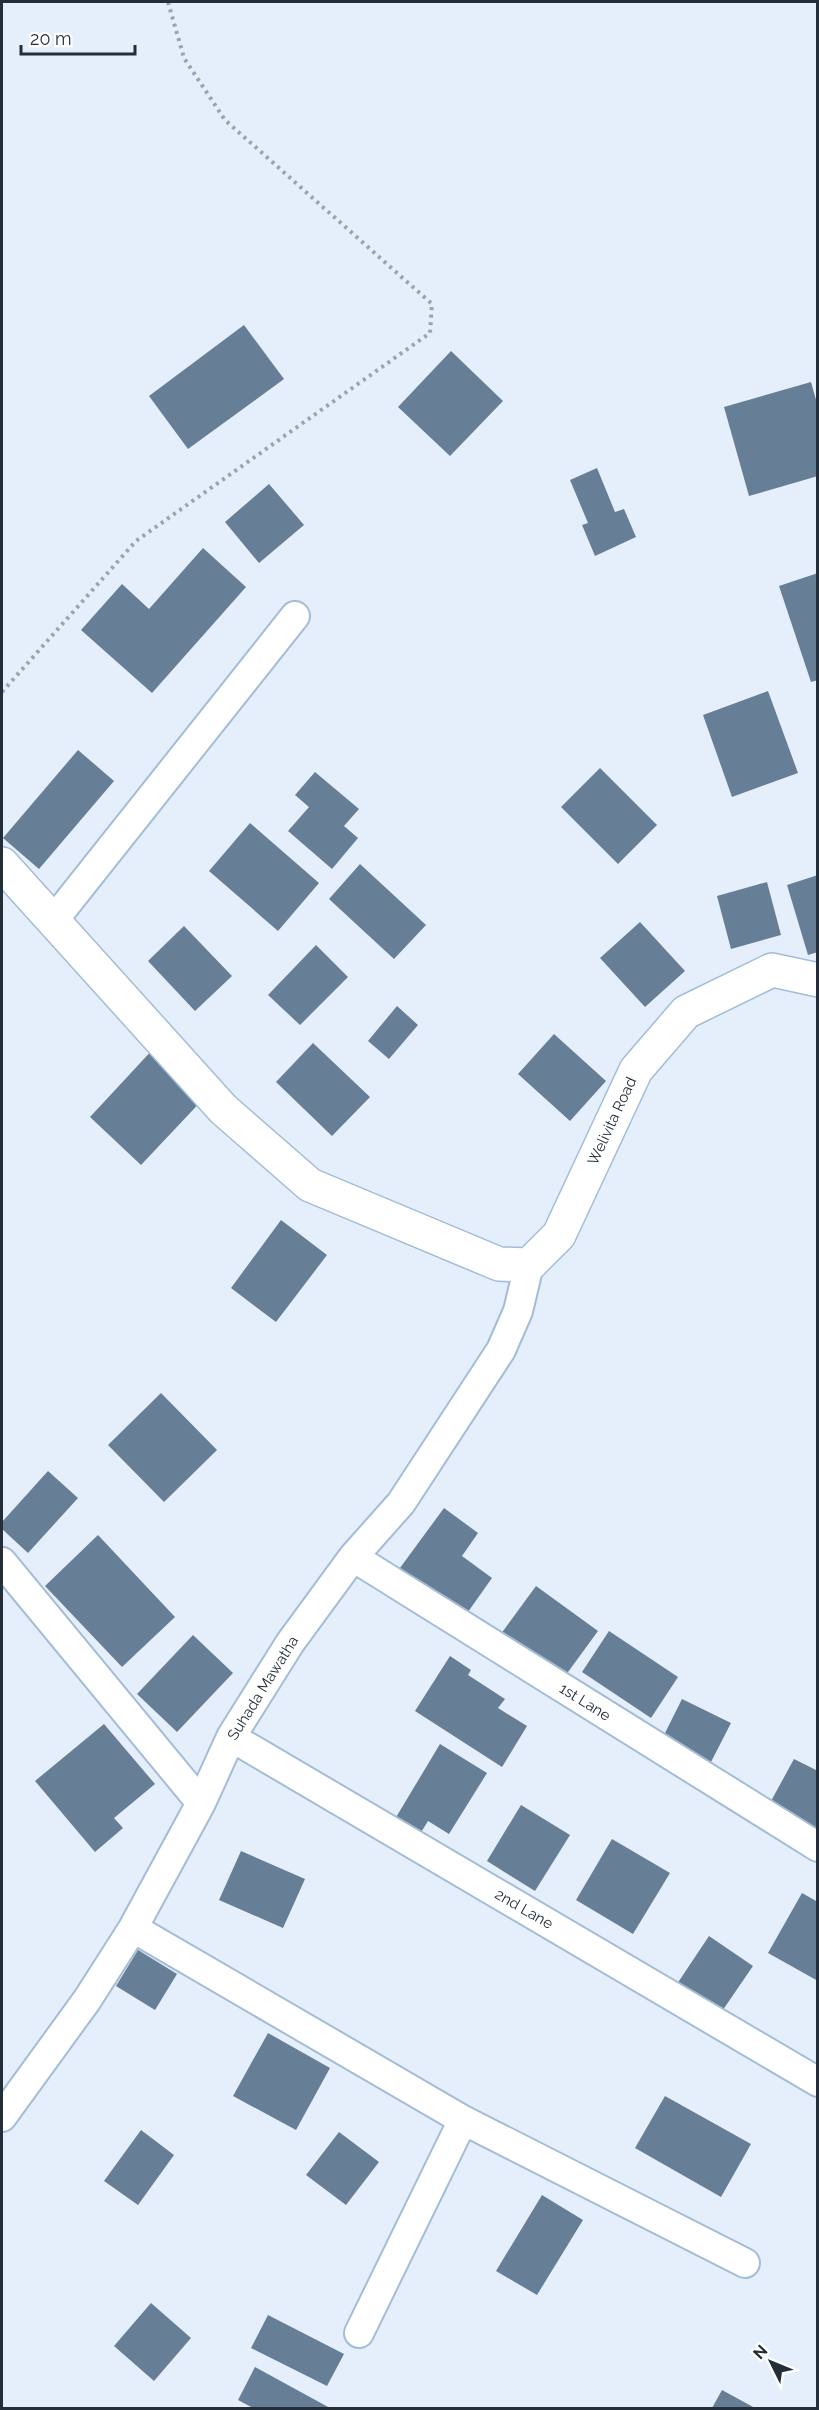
<svg xmlns="http://www.w3.org/2000/svg" width="819" height="2410" font-family="Raleway,sans-serif">
	<rect width="100%" height="100%" fill="#e5effb"/>
	<path fill="#677e97" d="M244 325 284 379 188 449 149 396Z
		M451 351 503 401 450 456 398 407Z
		M811 382 818 407V476L749 496 724 407Z
		M597 468 615 512 624 509 636 537 595 556 582 525 588 523 570 480Z
		M269 484 304 525 259 563 225 522Z
		M203 548 246 587 152 693 81 630 122 584 149 609Z
		M818 573V680L811 682 779 586Z
		M768 691 798 773 732 797 703 715Z
		M78 750 114 781 39 869 3 838Z
		M600 768 657 825 618 864 561 807Z
		M315 772 359 809 344 826 358 838 332 869 288 831 309 807 295 795Z
		M250 823 319 883 278 931 209 871Z
		M360 864 426 925 394 959 329 899Z
		M818 875V952L808 955 787 885Z
		M767 882 781 935 731 949 717 896Z
		M640 922 685 971 645 1007 600 958Z
		M184 926 232 976 195 1011 148 961Z
		M316 945 348 977 300 1025 268 995Z
		M397 1006 418 1025 389 1059 368 1041Z
		M554 1034 606 1081 570 1121 518 1074Z
		M313 1043 370 1097 332 1136 276 1082Z
		M155 1047 207 1095 141 1165 90 1117Z
		M281 1220 327 1255 276 1322 231 1288Z
		M161 1393 217 1450 164 1502 108 1445Z
		M48 1471 78 1498 28 1553 2 1529V1522Z
		M444 1508 478 1533 462 1556 492 1578 463 1619 397 1572Z
		M98 1535 175 1617 122 1667 45 1586Z
		M536 1586 598 1631 560 1683 498 1638Z
		M609 1631 678 1677 651 1718 582 1672Z
		M193 1635 233 1673 177 1732 137 1694Z
		M450 1656 471 1670 468 1675 505 1699 498 1708 527 1726 502 1767 415 1711Z
		M682 1699 731 1723 711 1762 663 1737Z
		M104 1724 155 1784 114 1818 123 1828 95 1852 35 1781Z
		M440 1744 487 1773 449 1834 428 1821 420 1834 395 1819Z
		M794 1759 818 1771V1840L765 1812Z
		M521 1805 570 1835 535 1891 487 1861Z
		M612 1839 670 1873 633 1934 576 1900Z
		M241 1851 305 1879 283 1928 219 1900Z
		M802 1893 818 1902V1981L768 1953Z
		M709 1936 753 1966 716 2020 673 1990Z
		M138 1950 177 1974 155 2010 116 1986Z
		M268 2033 330 2068 296 2130 233 2096Z
		M665 2096 751 2144 721 2197 635 2148Z
		M141 2130 174 2155 138 2205 104 2181Z
		M339 2132 379 2162 346 2205 306 2175Z
		M542 2195 583 2220 537 2295 496 2271Z
		M151 2303 191 2338 154 2381 114 2346Z
		M268 2315 344 2354 327 2386 251 2348Z
		M255 2367 330 2408H253L238 2400Z
		M722 2390 755 2408H712Z"/>
	<g fill="none" stroke-linecap="round" stroke-linejoin="round">
		<defs>
			<path id="street" d="M53 921 295 616
				M353 1557 818 1847
				M2 1562 201 1803
				M231 1737 818 2082
				M133 1928 463 2120 745 2263
				M2 2117 87 2000 133 1928 201 1803 231 1737 290 1643 353 1557 401 1503 501 1350 518 1311 529 1265
				M359 2333 463 2120"/>
			<path id="secondary" d="M2 864 223 1109 310 1185 499 1264 529 1265 559 1235 636 1070 686 1012 772 970 818 980"/>
		</defs>
		<use href="#street" stroke="#a3bcd7" stroke-width="32"/>
		<use href="#secondary" stroke="#a3bcd7" stroke-width="36"/>
		<path stroke="#9aa4af" stroke-width="4" stroke-dasharray="3 4.5" stroke-linecap="butt" d="M2 692 136 541 430 333 432 304 225 120 184 58 168 2"/>
		<use href="#street" stroke="#fff" stroke-width="28"/>
		<use href="#secondary" stroke="#fff" stroke-width="33"/>
	</g>
	<g text-anchor="middle" dominant-baseline="central" stroke-width="4.5" stroke-linejoin="round" paint-order="stroke">
		<g font-size="15" fill="#242e38" stroke="#fff">
			<text transform="translate(612 1121) rotate(-65)">Welivita Road</text>
			<text transform="translate(263 1688) rotate(-58)">Suhada Mawatha</text>
			<text transform="translate(585 1702) rotate(32)">1st Lane</text>
			<text transform="translate(524 1909) rotate(30)">2nd Lane</text>
		</g>
	</g>
	<rect width="819" height="2410" fill="none" stroke="#242e38" stroke-width="6"/>
	<g transform="translate(771 2362) rotate(313)" stroke="#ffffff" stroke-width="4.5" paint-order="stroke">
	<path d="M0-4.5L10 22L0 15L-10 22Z" fill="#242e38"/>
	<text y="-9" font-size="16" font-weight="bold" text-anchor="middle" fill="#242e38">N</text>
	</g>
	<path d="M21 45v9h114v-9" fill="none" stroke="#242e38" stroke-width="3"/>
	<text x="30" y="45" font-size="18" fill="#242e38" stroke="#ffffff" stroke-width="4.5" paint-order="stroke">20 m</text>
</svg>
